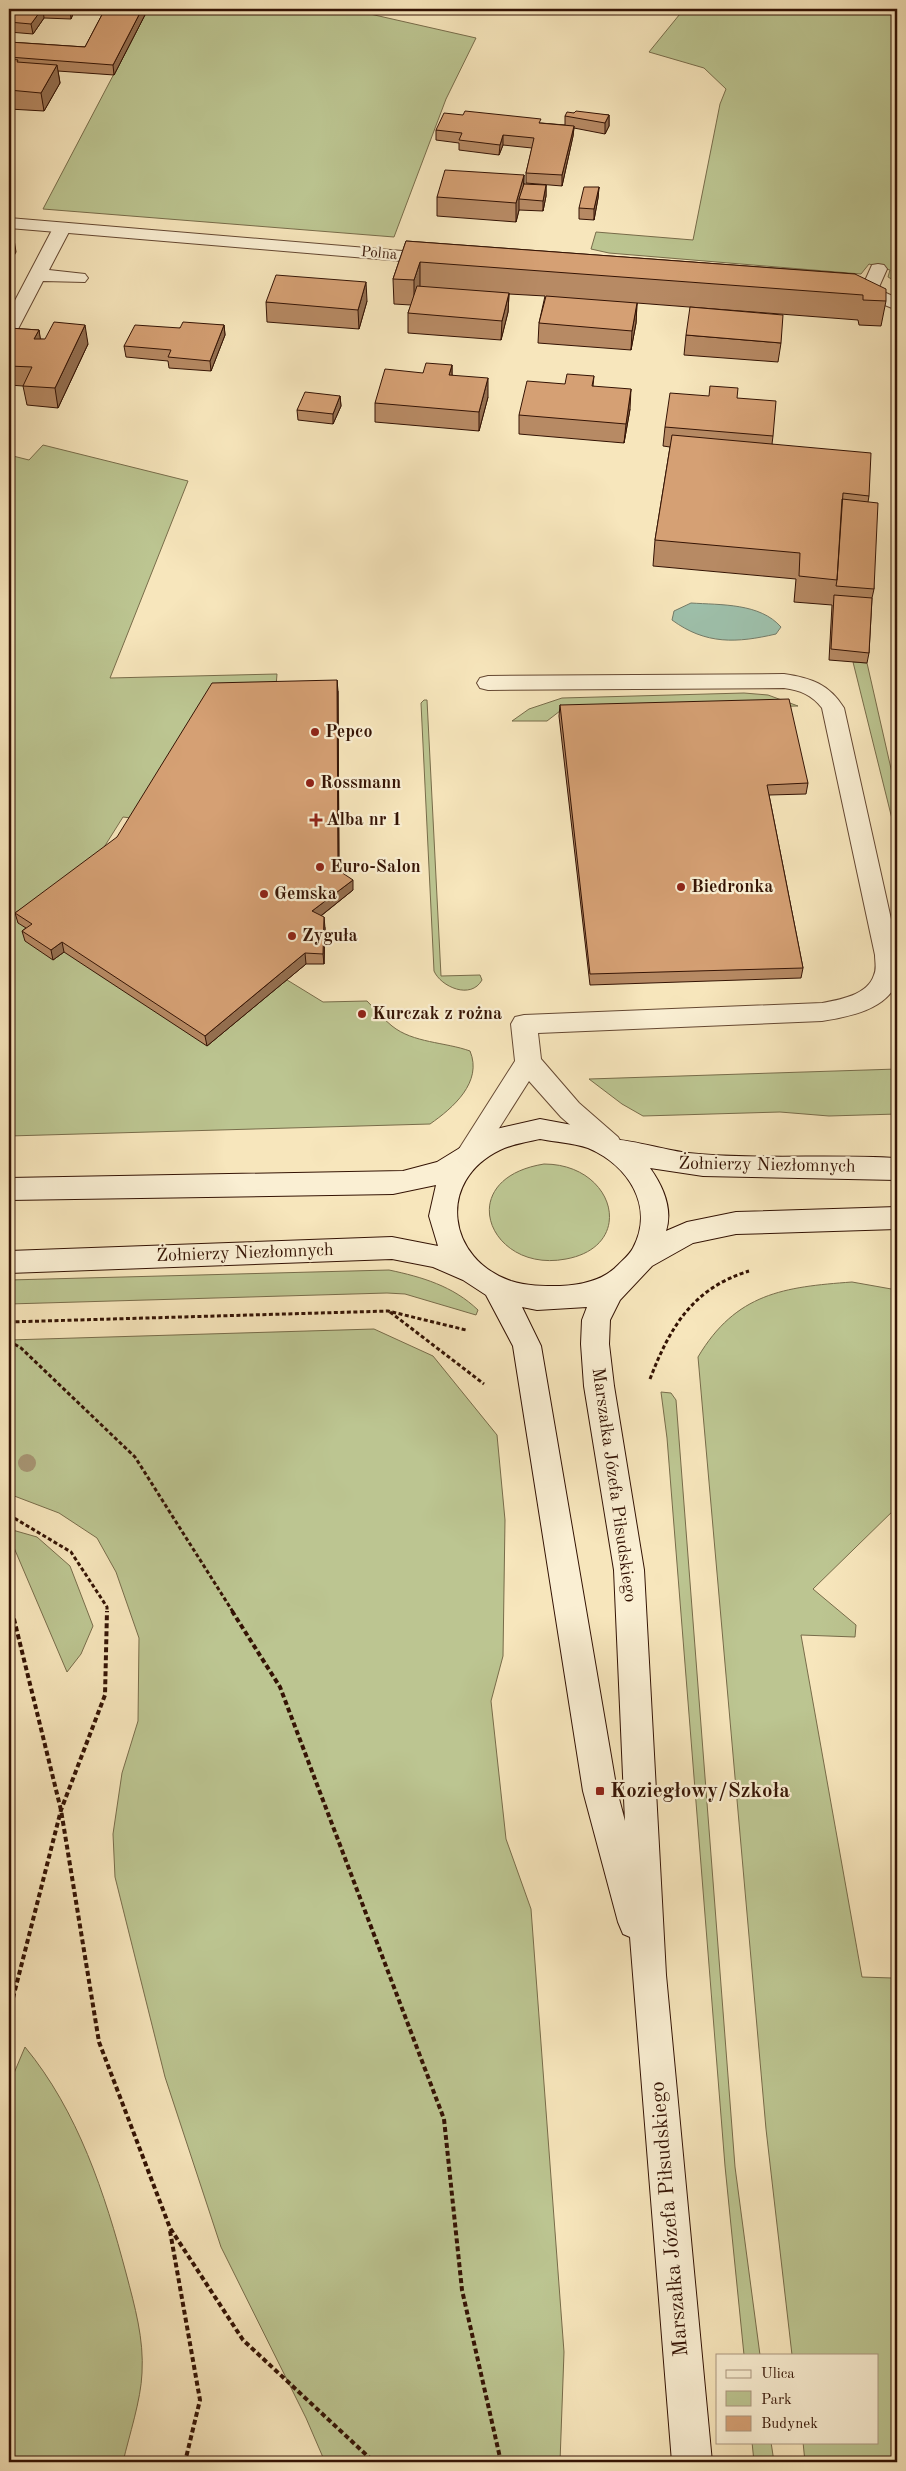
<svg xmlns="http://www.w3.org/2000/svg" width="906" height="2471" font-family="'Old Standard TT',serif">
	<rect width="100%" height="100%" fill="#f7e6bc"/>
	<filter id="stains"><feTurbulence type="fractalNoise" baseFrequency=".004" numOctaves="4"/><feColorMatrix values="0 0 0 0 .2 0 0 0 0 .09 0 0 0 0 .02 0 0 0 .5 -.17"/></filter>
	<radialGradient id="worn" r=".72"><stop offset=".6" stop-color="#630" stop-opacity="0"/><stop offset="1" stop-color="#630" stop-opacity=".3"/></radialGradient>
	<path fill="#bcc591" stroke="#786c4a" d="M148 9H348L476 38 446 99 394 237 43 209Z
		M684 9H897V282L888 277 890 270 869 264 861 274 609 253 591 249 596 232 693 240 720 104 726 89 704 68 649 52Z
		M43 445 188 481 110 678 277 674 276 687 131 818 123 817 101 852 98 864 323 1002 367 1001C375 1009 383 1019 392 1026 413 1043 445 1042 470 1051 483 1082 453 1108 430 1124L9 1136V455L29 460Z
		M853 662 867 663 897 795V839Z
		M744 693 768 695 798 706 560 711 547 721H512L529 709 562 698Z
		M424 700H427L441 976 480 975 482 980C471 1000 441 987 434 971L421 703Z
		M897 1069V1114L829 1116 780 1112 643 1116 622 1104 589 1079Z
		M544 1164C615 1164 637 1246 566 1259 489 1274 451 1179 544 1164Z
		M389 1270C422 1277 453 1286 478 1310L476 1315 405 1294 387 1293 9 1304V1280Z
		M852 1282 897 1290V1507L813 1589 856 1625 855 1637 801 1635 862 1977 892 1978 897 2005V2462H805L803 2442H877V2355H792L766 2129 698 1357C736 1293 784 1287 852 1282Z
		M374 1329 433 1356 497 1435 505 1520 503 1656 491 1701 506 1839 531 1909 564 2352 560 2462H325L306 2418 221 2247 165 2077 115 1877 113 1834 122 1773 138 1721 139 1638 116 1572 97 1538 59 1513 9 1494V1340Z
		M661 1392 671 1393 676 1400 735 2167 760 2355H744L725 2166 667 1438Z
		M9 1529 37 1537 70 1566 93 1626 81 1654 67 1672 9 1536Z
		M25 2047C78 2111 105 2194 126 2273 135 2307 144 2339 142 2373 141 2400 129 2436 123 2462H9V2085Z
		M752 2442H771L774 2462H754Z"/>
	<path fill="#9ec0ab" stroke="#747b68" d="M691 603C721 605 760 603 781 627L776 634C737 643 706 645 672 620L674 611Z"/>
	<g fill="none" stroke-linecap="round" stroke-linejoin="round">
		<defs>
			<path id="lane" d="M62 223 68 224 71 228 49 270 85 274 88 278 85 282 43 281 18 329 15 333 9 334V312L53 228 56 224Z
				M878 264 884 265 887 269 875 296H863L860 292 872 265Z
				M784 674C811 678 829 684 844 708L897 946C897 956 900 971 897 981 888 1010 847 1017 822 1021L538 1033 541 1059 579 1103 618 1137 622 1144 618 1151 609 1154 600 1151 561 1117 529 1081 477 1163 468 1166 459 1163 455 1156 459 1149 515 1061 511 1024 515 1017 524 1015 822 1003C839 1000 868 995 874 975 877 969 875 961 875 955L822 708C812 695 800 690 784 688L488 690 480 688 477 683 480 678 488 676Z"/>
			<path id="street" d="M9 218 438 254 444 255 447 259 444 263 438 264 9 228Z
				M850 285 875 288 897 298V310L865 297 844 294 841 290 844 286Z"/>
			<path id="secondary" d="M540 1119 594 1129 617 1140C621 1138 675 1152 688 1153 757 1160 827 1154 897 1158V1180L703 1176 650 1168C663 1186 673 1209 666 1231L687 1222 736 1212 897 1207V1229L736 1234 693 1243 652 1266 620 1300 610 1320 609 1344 614 1386 644 1570 666 1975 712 2462H672L630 1937 623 1934 618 1922 583 1791 513 1346 486 1295 463 1280 433 1267 392 1259 9 1273V1251L392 1237 438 1246 429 1216 436 1185 393 1194 9 1200V1178L403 1171 437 1162 481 1135 496 1129ZM540 1139C555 1142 574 1143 588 1148 628 1165 655 1206 633 1248 630 1254 623 1260 618 1265 603 1281 581 1285 560 1286 543 1286 527 1286 511 1281 447 1259 436 1181 500 1150 513 1144 526 1142 540 1139ZM522 1307 537 1310 587 1307 582 1320 581 1344 584 1386 614 1570 625 1821 617 1791 541 1346Z"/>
		</defs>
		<use href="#lane" stroke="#654832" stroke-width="2"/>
		<use href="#street" stroke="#654832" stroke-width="2"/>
		<use href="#secondary" stroke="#341304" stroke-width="2"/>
		<path stroke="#341304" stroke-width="3" stroke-dasharray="4 2.5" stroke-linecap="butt" d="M390 1312 484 1384
			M9 1322 388 1311 466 1330
			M9 1341 21 1348 135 1457 233 1612
			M650 1379C670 1327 693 1288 749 1271
			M9 1515 71 1552 107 1607V1612
			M9 1600 12 1612"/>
		<path stroke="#341304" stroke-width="4" stroke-dasharray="5 3" stroke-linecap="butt" d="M12 1611 61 1810 99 2042 170 2228 243 2340 374 2462
			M232 1611 280 1687 444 2119 462 2290 501 2462
			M9 2005 13 1998 61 1810 105 1695 107 1611
			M170 2231 200 2400 185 2462"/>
		<use href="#lane" fill="#faefd3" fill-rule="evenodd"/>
		<use href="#street" fill="#faefd3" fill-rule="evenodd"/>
		<use href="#secondary" fill="#faefd3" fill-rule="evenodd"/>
	</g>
	<circle fill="#a69472" cx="27" cy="1463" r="9"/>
	<path fill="#b78a64" stroke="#341304" d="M9 9H75L71 19 44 18 33 34 9 32Z
		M105 9H148L114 75 58 71 60 83 44 111 9 109V42L85 47Z
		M574 113 609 115V126L605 134 574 128 573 136 562 186 526 183V173L532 148 503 145 499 155 459 150V143L436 140V130L541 123 565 125V116Z
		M524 175V184L546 185V196L543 211 519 210 516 222 437 216V197Z
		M599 187 598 198 594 220 579 219V208Z
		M406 241 855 274 886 301 881 326 859 325 858 320 637 303 636 323 631 350 538 343 539 323 545 296 509 294 508 312 501 340 408 333V313L411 305 394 304 393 279Z
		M367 301 359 329 267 322 266 302Z
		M224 325 225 335 211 371 169 368 168 361 126 357 124 346 180 328Z
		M9 328 39 330 40 339 88 344 58 408 27 405 23 386 9 385Z
		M686 335 781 343 778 362 684 355Z
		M452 365V375L488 397 479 431 375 422V403L423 373Z
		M594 376 593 386 630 409 624 443 519 434V415L565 384Z
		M340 396 341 406 333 424 298 420 297 410Z
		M737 398 773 436 772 444 869 496 868 502 874 589 872 598 869 653 867 663 829 660 832 605 794 602 796 579 653 566 655 540 670 447 663 446 665 427Z
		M338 691 339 870 353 890 321 916 325 928 324 964H306L207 1046 64 952 53 960 25 941 22 931 26 928 18 923 15 913Z
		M560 705 808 783 806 794 769 795 803 968 801 978 590 985 559 716Z"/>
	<path fill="#957051" stroke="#341304" d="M42 9H43L44 18 33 34 31 24Z
		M70 9H75L71 19Z
		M142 9H148L114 75 113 65Z
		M57 65 60 83 44 111 41 93Z
		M609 115V126L605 134V123Z
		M574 126 573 136 562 186V175Z
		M503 135V145L499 155 500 145Z
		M524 175 523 194 519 199V210L516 222V203Z
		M546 185V196L543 211V201Z
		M599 187 598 198 594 220V209Z
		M13 233 16 252 9 265V240Z
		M420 262V287L414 305V280Z
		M366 282 367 301 359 329 358 310Z
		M509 293 508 312 501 340 502 321Z
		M637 303 636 323 631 350 632 331Z
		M85 325 88 344 58 408 55 388Z
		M224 325 225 335 211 371 210 361Z
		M39 330 42 349 34 339Z
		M452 365V384L449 375Z
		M488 378V397L479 431V412Z
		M631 389 630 409 624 443 626 424Z
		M340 396 341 406 333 424V414Z
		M337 680 338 691 339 881 338 870Z
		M353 880V890L313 922 312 911Z
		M324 917 325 928 324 964 323 954Z
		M62 942 64 952 53 960 51 950Z
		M305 953 306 964 207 1046 205 1036Z"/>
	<path fill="#d5a074" stroke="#341304" d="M9 9H42L31 24 9 22Z
		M105 9H142L113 65 9 57V42L85 47Z
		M9 59 18 60 17 62 57 65 41 93 9 90Z
		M465 111 541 119 539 123 574 126 562 175 526 173 534 138 503 135 500 145 459 140 462 133 436 130 444 113 463 115Z
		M576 111 609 115 605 123 565 116 567 112 574 113Z
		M445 170 524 175 516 203 437 197Z
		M524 184 546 185 543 201 519 199Z
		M584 187H599L594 209 579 208Z
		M9 232 13 233 9 240Z
		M406 241 855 274 886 289V301L863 300V295L420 262 414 280 393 279Z
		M276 275 366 282 358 310 266 302Z
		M417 286 509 293 502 321 408 313Z
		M546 296 637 303 632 331 539 323Z
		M690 307 783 315 781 343 686 335Z
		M54 322 85 325 55 388 23 386 32 367 9 366V328L39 330 34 339H45Z
		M183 322 224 325 210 361 168 357 171 350 124 346 135 325 180 328Z
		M426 363 452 365 449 375 488 378 479 412 375 403 385 369 423 373Z
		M567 374 594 376 592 386 631 389 626 424 519 415 527 381 565 384Z
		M710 386 738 388 737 398 776 401 773 436 665 427 670 393 709 396Z
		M305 392 340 396 333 414 297 410Z
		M672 435 871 453 869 496 843 493 837 580 799 576 800 553 655 540Z
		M842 499 878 503 874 589 836 586 837 580Z
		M834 595 872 598 869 653 831 649Z
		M337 680 338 870 353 880 312 911 324 917 323 954 305 953 205 1036 62 942 51 950 22 931 32 924 15 913 117 837 212 683Z
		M789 699 808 783 767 785 803 968 590 974 560 705Z"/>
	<g fill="#8f2418" stroke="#faefd3" stroke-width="2">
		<circle cx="315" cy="732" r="5"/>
		<circle cx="310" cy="783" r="5"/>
		<path d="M313.5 812.5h5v5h5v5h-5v5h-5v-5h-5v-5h5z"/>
		<circle cx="320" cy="867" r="5"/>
		<circle cx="681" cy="887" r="5"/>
		<circle cx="264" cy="894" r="5"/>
		<circle cx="292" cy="936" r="5"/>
		<circle cx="362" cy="1014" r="5"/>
		<rect x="595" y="1786" width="10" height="10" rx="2.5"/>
	</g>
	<g text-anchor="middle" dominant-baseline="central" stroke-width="4.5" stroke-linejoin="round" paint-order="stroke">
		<g font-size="15" fill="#341304" stroke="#faefd3">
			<text transform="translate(379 254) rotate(5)">Polna</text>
		</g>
		<g font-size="18" font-weight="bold" fill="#341304" stroke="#faefd3" text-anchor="start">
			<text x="325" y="732">Pepco</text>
			<text x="320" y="783">Rossmann</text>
			<text x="326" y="820">Alba nr 1</text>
			<text x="330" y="867">Euro-Salon</text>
			<text x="691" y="887">Biedronka</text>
			<text x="274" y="894">Gemska</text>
			<text x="302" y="936">Zyguła</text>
			<text x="372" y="1014">Kurczak z rożna</text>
		</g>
		<g font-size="18" fill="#341304" stroke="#faefd3">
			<text transform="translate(767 1165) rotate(1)">Żołnierzy Niezłomnych</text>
			<text transform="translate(245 1253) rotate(-2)">Żołnierzy Niezłomnych</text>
			<text transform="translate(614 1485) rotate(82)">Marszałka Józefa Piłsudskiego</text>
		</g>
		<g font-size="21" font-weight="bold" fill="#341304" stroke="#faefd3" text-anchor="start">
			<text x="610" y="1791">Koziegłowy/Szkoła</text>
		</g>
		<g font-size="21" fill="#341304" stroke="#faefd3">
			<text transform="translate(670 2219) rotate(-95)">Marszałka Józefa Piłsudskiego</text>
		</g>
	</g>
	<rect width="906" height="2471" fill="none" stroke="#f7e6bc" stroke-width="30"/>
	<rect x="10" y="10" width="886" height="2451" fill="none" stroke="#341304" stroke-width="2.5"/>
	<rect x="15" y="15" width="876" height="2441" fill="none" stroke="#341304"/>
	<rect x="716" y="2354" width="162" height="90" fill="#faefd3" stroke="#ab9780"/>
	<rect x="726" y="2370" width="25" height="8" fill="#faefd3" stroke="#ab9780"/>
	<text x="761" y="2378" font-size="15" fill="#341304">Ulica</text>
	<rect x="726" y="2391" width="25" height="15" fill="#bcc591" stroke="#ab9780"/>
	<text x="761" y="2404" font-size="15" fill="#341304">Park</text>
	<rect x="726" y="2416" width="25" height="15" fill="#d5a074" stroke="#ab9780"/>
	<text x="761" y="2428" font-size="15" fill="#341304">Budynek</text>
	<rect width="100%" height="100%" filter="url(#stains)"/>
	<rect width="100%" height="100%" fill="url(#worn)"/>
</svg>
